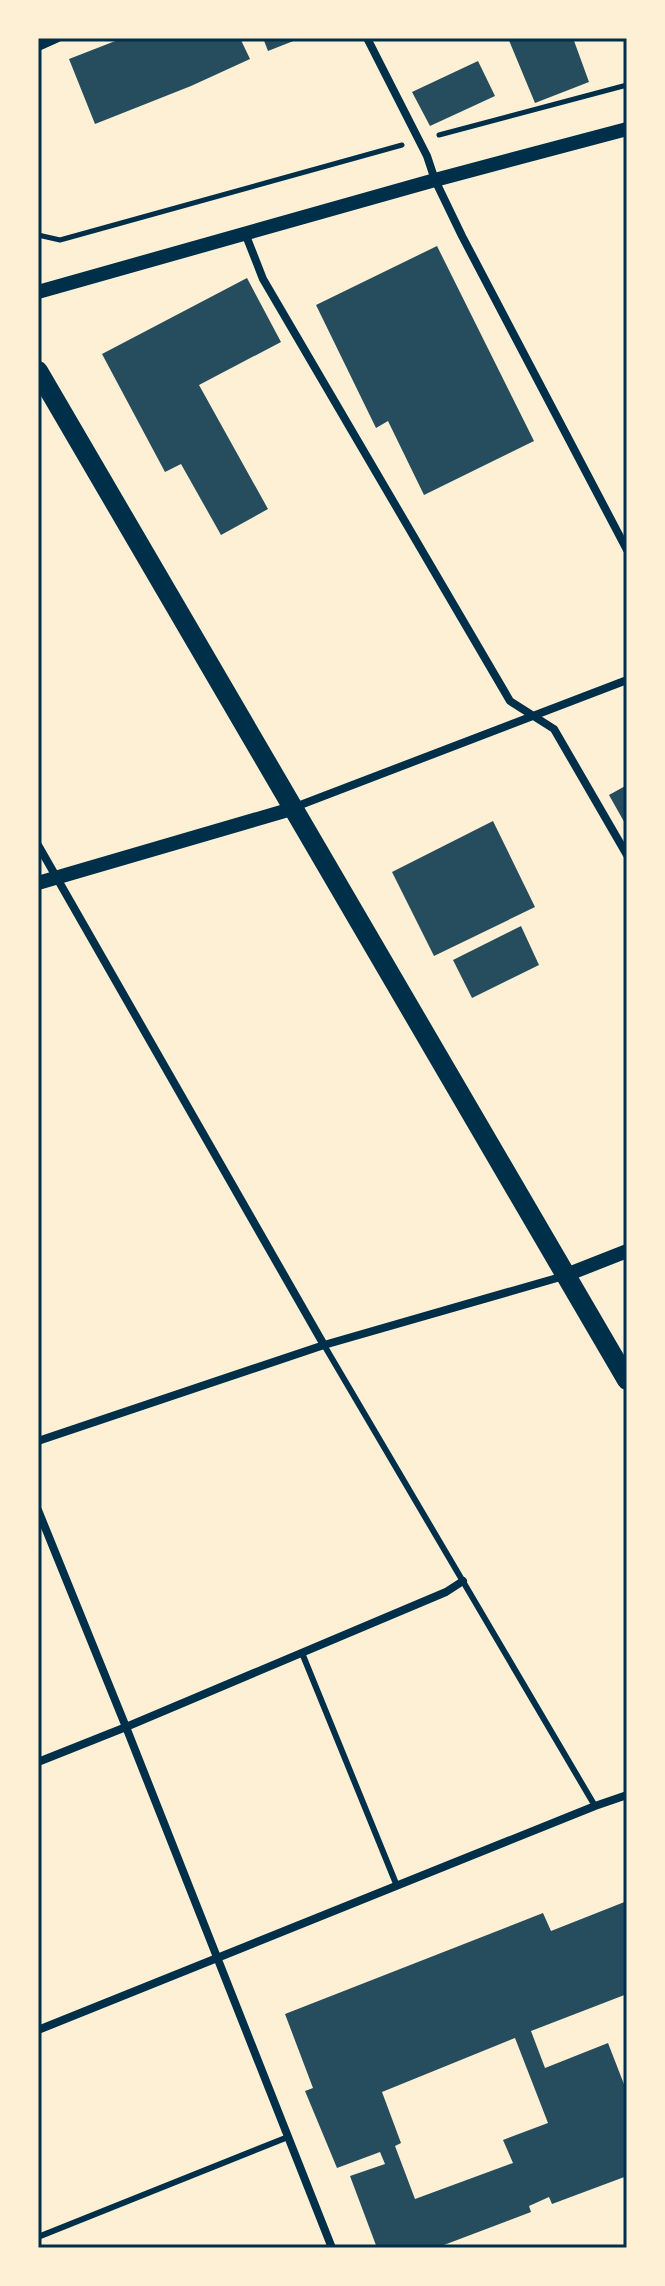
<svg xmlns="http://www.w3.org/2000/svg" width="665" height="2286" font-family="'Alegreya Sans',sans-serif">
	<rect width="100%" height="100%" fill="#fdf0d5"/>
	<path fill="#264d5e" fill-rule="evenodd" d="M123 38H240L250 59 191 86 95 124 69 59Z
		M263 38H301L268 51Z
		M508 38H573L589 82 535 103Z
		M478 61 495 96 430 126 412 92Z
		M437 246 534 441 424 495 388 421 376 428 316 305Z
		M247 278 281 342 199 385 268 509 221 535 181 464 165 472 102 354Z
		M627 785V827L609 795Z
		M493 821 535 907 434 956 392 872Z
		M521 926 539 965 472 998 453 960Z
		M627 1901V1994L531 2031 545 2068 608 2043 627 2092V2176L552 2204 549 2197 529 2206 531 2212 436 2248H377L350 2176 385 2164 380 2152 337 2168 305 2091 313 2088 285 2014 543 1913 551 1931ZM515 2038 548 2123 503 2140 513 2163 415 2199 395 2146 401 2143 382 2092Z"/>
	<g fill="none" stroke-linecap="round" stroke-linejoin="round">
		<path stroke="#003049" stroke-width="5" d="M439 135 627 85
			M38 235 60 240 402 145"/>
		<path stroke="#003049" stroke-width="6" d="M324 1345 595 1806
			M302 1653 397 1886
			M38 2237 288 2137"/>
		<path stroke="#003049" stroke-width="8" d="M367 38 427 156 435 180 462 236 627 550
			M38 47 58 38
			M245 233 263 279 510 701 554 729 627 855
			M295 807 627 680
			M38 845 324 1345
			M38 1441 324 1345 564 1276
			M38 1510 126 1727 332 2248
			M38 1762 126 1727 446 1592 463 1581
			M38 2030 595 1806 627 1795"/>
		<path stroke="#003049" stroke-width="14" d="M38 292 435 180 627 129
			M38 883 295 808
			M566 1275 627 1251"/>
		<path stroke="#003049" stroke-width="20" d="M38 371 627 1380"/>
	</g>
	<rect width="665" height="2286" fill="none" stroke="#fdf0d5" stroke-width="80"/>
	<rect x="40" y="40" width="585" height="2206" fill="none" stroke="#003049" stroke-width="3"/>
</svg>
